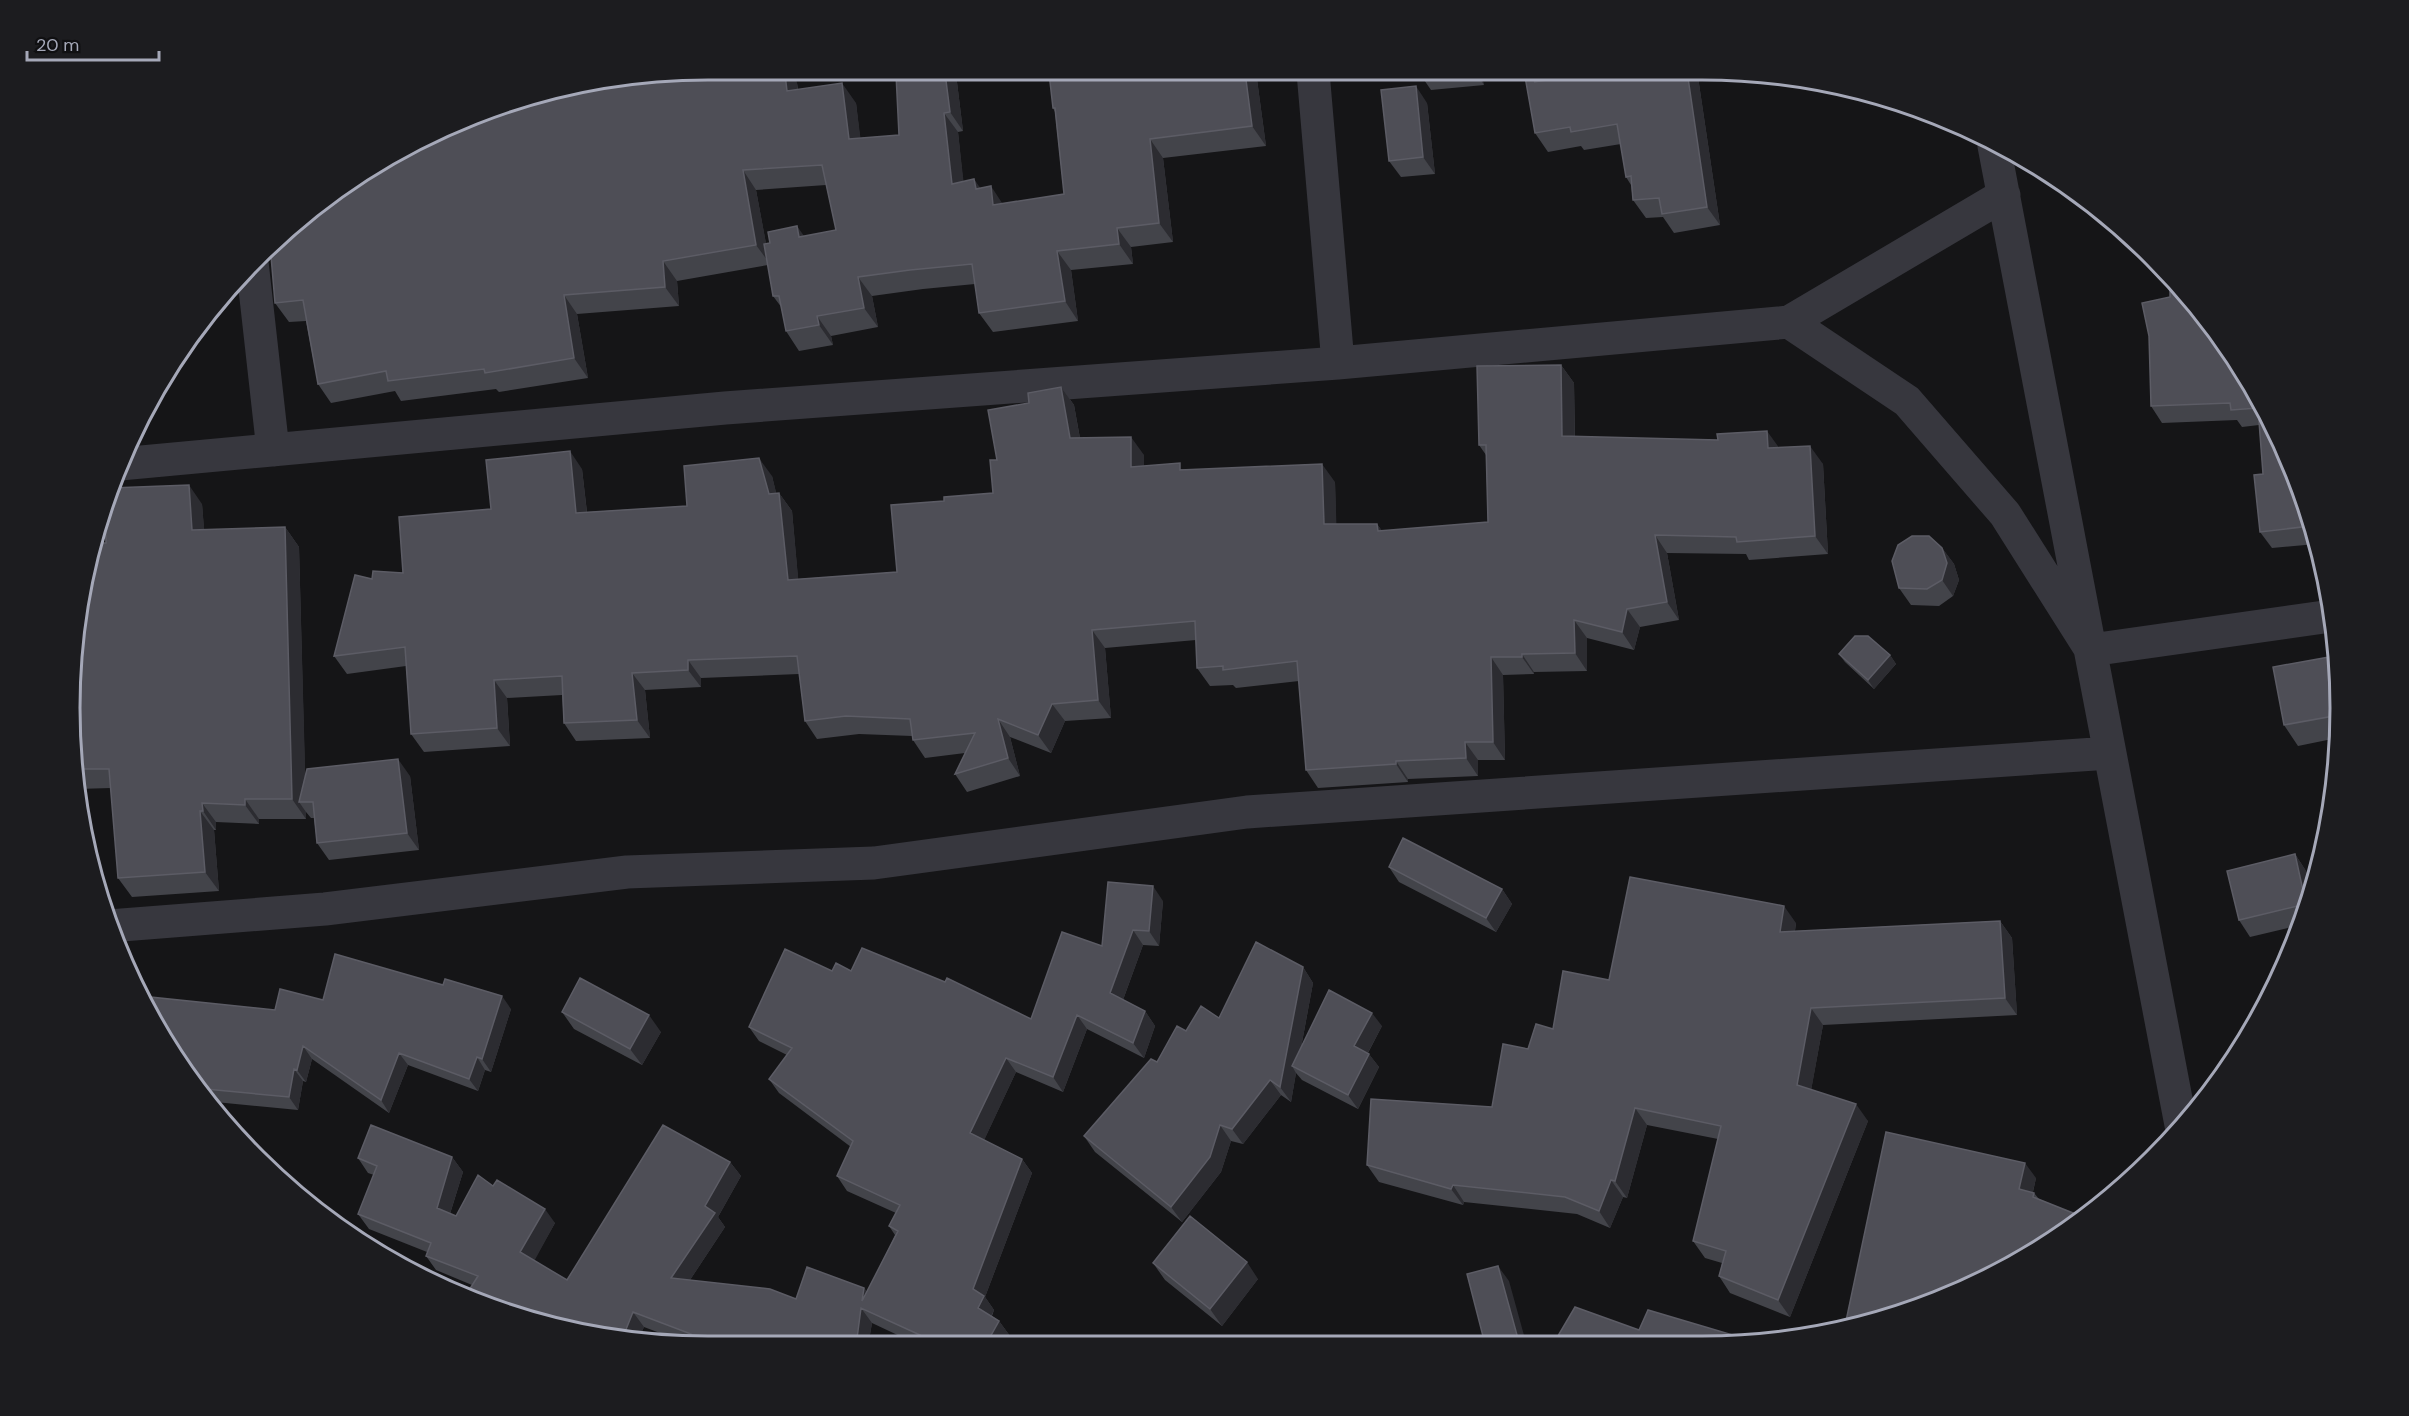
<svg xmlns="http://www.w3.org/2000/svg" width="2409" height="1416" font-family="'DM Sans',sans-serif">
	<rect width="100%" height="100%" fill="#151517"/>
	<g fill="none" stroke-linecap="round" stroke-linejoin="round">
		<path stroke="#37373e" stroke-width="33" d="M1313 72 1338 363
			M1994 146 2181 1125
			M252 262 273 450
			M1789 322 1907 401 2005 514 2091 650 2331 616
			M120 464 725 408 1338 363 1789 322 2004 195
			M109 926 325 909 627 872 874 863 1247 812 2110 753"/>
	</g>
	<path fill="#43444a" fill-rule="evenodd" d="M1480 71 1484 85 1431 90 1420 74V72Z
		M1524 71H1586L1580 75 1698 77 1720 225 1674 233 1663 217 1646 218 1633 200 1631 185 1626 177 1621 144 1584 150 1581 146 1548 152 1535 133Z
		M1256 72 1266 146 1163 158 1173 242 1131 247 1133 264 1071 270 1078 321 993 332 979 313 975 284 923 289 872 296 878 327 831 336 833 345 799 351 786 331 782 308 773 296 768 265 677 281 679 306 577 314 588 378 499 392 496 389 401 401 395 391 331 403 318 384 306 321 289 322 275 303 797 83 798 89 856 103 860 138 899 135 896 74 965 73 956 74 963 131 958 132 963 181 980 188 1003 204 1064 194 1055 112 1053 108ZM826 185 836 230 766 244 756 190Z
		M1427 103 1435 174 1401 177 1389 161Z
		M2232 353 2291 463 2316 544 2272 548 2260 532 2263 474 2259 425 2242 427 2237 420 2162 423 2151 406Z
		M1561 365 1574 383 1575 436 1778 447 1823 464 1828 554 1749 560 1746 554 1667 553 1679 620 1640 627 1634 650 1587 638V671L1534 672V674L1503 675 1505 760H1478V776L1408 779V782L1318 788 1306 770 1299 681 1236 688 1233 685 1210 686 1197 668 1196 640 1105 648 1111 718 1065 721 1051 753 1010 737 1020 776 967 792 955 774 965 753 925 758 913 740 912 736 859 734 817 739 805 721 799 674 701 678V687L645 690 650 738 576 741 564 723 562 695 507 698 510 746 424 752 411 734 406 666 347 674 334 656 372 579 403 573 491 509 582 469 587 512 687 506 772 476 776 493H779L792 511 798 579 897 572 944 501 993 493 997 460 1029 403 1061 387 1074 405 1080 438 1144 455V466L1335 482 1336 524H1377L1382 531 1488 522 1486 455 1479 445Z
		M202 504 204 530 285 527 299 547 305 777 410 776 419 850 329 860 317 843 314 818H311L306 812V819H259V824L216 822V830H214L219 891 132 897 118 878 111 788 77 789 69 708Z
		M1942 548 1954 564 1959 580 1953 596 1939 606 1911 605 1899 588Z
		M1839 654 1890 655 1896 664 1874 689 1845 662Z
		M2340 708 2337 738 2298 746 2284 725Z
		M2295 854 2306 871 2311 889 2300 925 2250 937 2239 920Z
		M1389 867 1502 889 1512 904 1496 932 1399 882Z
		M1163 901 1159 946 1143 945 1123 1000 1145 1011 1155 1026 1144 1058 1087 1029 1063 1092 1016 1072 984 1140 1022 1159 1032 1173 985 1297 994 1310 992 1316 999 1321 1010 1336 1004 1346H921L872 1323 868 1346H689V1344L644 1327 638 1340 502 1313 472 1285 436 1270 426 1256 427 1252 369 1229 358 1214 374 1175 368 1173 358 1158 452 1157 463 1172 450 1214 456 1216 493 1186 555 1223 534 1260 567 1280 730 1162 741 1176 718 1217 725 1227 690 1280 796 1299 864 1288 867 1292 895 1235 889 1226 896 1213 847 1191 837 1176 851 1147 779 1093 769 1079 787 1055 759 1041 749 1027 832 971H851L1031 1019 1102 946Z
		M2000 921 2012 938 2017 1015 1823 1025 1811 1090 1868 1121 1790 1317 1730 1293 1719 1276 1722 1263 1705 1258 1693 1241 1718 1139 1647 1125 1627 1198 1623 1197 1610 1228 1577 1214 1464 1202 1463 1205 1379 1182 1367 1165 1492 1107 1528 1049 1553 1029 1609 980 1796 923 1795 931Z
		M1303 967 1313 983 1301 1048 1382 1026 1368 1053 1379 1067 1358 1109 1302 1080 1296 1073 1291 1102 1281 1095 1243 1144 1231 1141 1221 1172 1182 1222 1095 1152 1084 1136 1157 1062 1186 1031 1219 1018Z
		M323 1000 511 1009 491 1072 485 1070 478 1091 408 1065 389 1113 312 1059 306 1082 303 1081 298 1110 205 1101 201 1097 154 1027 275 1010Z
		M562 1012 661 1032 642 1065 574 1029Z
		M2036 1178 2033 1192 2034 1193 2039 1199 2078 1215 2079 1217 2021 1261 1906 1313 1849 1325 1846 1321Z
		M1153 1263 1258 1279 1222 1326 1165 1280Z"/>
	<path fill="#2c2c31" d="M1475 71H1480L1484 85Z
		M1687 71H1694L1698 77 1720 225 1707 207Z
		M1245 72H1256L1266 146 1252 126Z
		M945 73H956V74L963 131 950 112Z
		M785 74H795L797 83 800 110 787 91Z
		M842 83 856 103 863 158 849 139Z
		M1416 86 1427 103 1435 174 1423 157Z
		M944 113 958 132 966 203 952 184Z
		M1150 139 1163 158 1173 242 1159 223Z
		M743 170 756 190 770 264 756 245Z
		M974 179 988 199 976 189Z
		M991 186 1004 206 993 205Z
		M797 226 811 246 799 237Z
		M1117 228 1131 247 1133 264 1119 244Z
		M1057 251 1071 270 1078 321 1065 301Z
		M663 261 677 281 679 306 665 287Z
		M858 277 872 296 878 327 864 308Z
		M564 295 577 314 588 378 574 358Z
		M817 316 831 336 833 345 819 325Z
		M1561 365 1574 383 1575 454 1562 436Z
		M1061 387 1074 405 1083 456 1070 438Z
		M1767 431 1780 449 1768 448Z
		M1131 437 1144 455V485L1131 467Z
		M1810 446 1823 464 1828 554 1815 536Z
		M570 451 582 469 589 531 576 513Z
		M759 458 772 476 781 512 779 493 792 511 800 598 788 580 769 494Z
		M1322 464 1335 482 1337 542 1324 524Z
		M189 485 202 504 206 550 192 530Z
		M1377 524 1390 542 1378 531Z
		M285 527 299 547 306 802H299L306 812V819L292 799Z
		M1655 535 1667 553 1679 620 1667 602Z
		M1942 548 1954 564 1959 580 1953 596 1942 580Z
		M1627 609 1640 627 1634 650 1622 632Z
		M1574 620 1587 638V671L1575 653Z
		M1092 630 1105 648 1111 718 1098 700Z
		M1522 654 1534 672V674L1522 657Z
		M1890 655 1896 664 1874 689 1868 680Z
		M1491 657 1503 675 1505 760 1493 742Z
		M688 660 701 678V687L688 670Z
		M632 673 645 690 650 738 637 720Z
		M494 680 507 698 510 746 497 728Z
		M1052 704 1065 721 1051 753 1038 735Z
		M998 719 1010 737 1020 776 1008 758Z
		M1465 742 1478 760V776L1466 758Z
		M398 759 410 776 419 850 407 833Z
		M1396 761 1408 779V782L1396 764Z
		M245 799 259 819V824L245 805Z
		M202 803 216 822V830L203 811Z
		M200 811 214 830 219 891 205 872Z
		M2295 854 2306 871 2311 889 2306 904Z
		M1153 886 1163 901 1159 946 1149 931Z
		M1502 889 1512 904 1496 932 1486 918Z
		M1784 906 1796 923 1792 949 1780 932Z
		M2000 921 2012 938 2017 1015 2005 998Z
		M1133 930 1143 945 1120 1008 1110 993Z
		M1303 967 1313 983 1297 1069 1292 1066 1296 1073 1291 1102 1280 1087Z
		M502 996 511 1009 491 1072 482 1059Z
		M1811 1008 1823 1025 1809 1102 1797 1085Z
		M1145 1011 1155 1026 1144 1058 1133 1043Z
		M1372 1013 1382 1026 1364 1060 1354 1046Z
		M649 1015 661 1032 642 1065 630 1049Z
		M1077 1015 1087 1029 1063 1092 1053 1077Z
		M303 1046 312 1059 306 1082 297 1070Z
		M399 1053 408 1065 389 1113 381 1100Z
		M1369 1054 1379 1067 1358 1109 1348 1095Z
		M477 1057 485 1070 478 1091 469 1079Z
		M1006 1058 1016 1072 981 1147 970 1133Z
		M294 1069 303 1081 298 1110 289 1097Z
		M1270 1080 1281 1095 1243 1144 1232 1129Z
		M1856 1104 1868 1121 1790 1317 1778 1300Z
		M1635 1108 1647 1125 1627 1198 1615 1181Z
		M1220 1125 1231 1141 1221 1172 1182 1222 1171 1207Z
		M452 1157 463 1172 447 1223 437 1208Z
		M1022 1159 1032 1173 985 1297 994 1310 988 1322 978 1308 973 1289Z
		M730 1162 741 1176 718 1217 725 1227 682 1292 671 1278 705 1206Z
		M2025 1163 2036 1178 2030 1204 2019 1189Z
		M1611 1180 1623 1197 1610 1228 1599 1211Z
		M1453 1185 1464 1202 1463 1205 1451 1189Z
		M545 1209 555 1223 531 1267 520 1252Z
		M1247 1262 1258 1279 1222 1326 1210 1309Z
		M1498 1266 1509 1281 1527 1346H1520Z
		M864 1288 875 1302 862 1301Z
		M861 1308 872 1323 868 1346H856Z
		M633 1312 644 1327 638 1340 623 1337Z
		M999 1321 1010 1336 1004 1346H985Z
		M1736 1336 1743 1346H1734Z"/>
	<path fill="#4e4e56" stroke="#5c5c65" stroke-width="1.5" d="M1450 71 1420 74V72Z
		M1524 71H1549L1534 82 1607 71H1687L1707 207 1662 214 1659 198 1633 200 1631 176 1626 177 1617 124 1571 132 1570 127 1535 133Z
		M1245 72 1252 126 1150 139 1159 223 1117 228 1119 244 1057 251 1065 301 979 313 972 264 910 270 858 277 864 308 817 316 819 325 786 331 779 296H773L764 244 770 243 768 232 797 226 799 237 836 230 822 165 743 170 756 245 663 261 665 287 564 295 574 358 485 373 484 369 388 381 386 371 318 384 303 300 275 303 270 244 319 201 425 135 503 103 624 75 785 74 787 91 842 83 849 139 899 135 896 74 945 73 950 112 944 113 952 184 974 179 976 189 991 186 993 205 1064 194 1055 108H1053L1049 73Z
		M1416 86 1423 157 1389 161 1381 90Z
		M2170 277 2232 353 2291 463 2310 526 2260 532 2254 475 2263 474 2258 408 2231 410 2230 403 2151 406 2149 336 2142 303 2170 297Z
		M1561 365 1562 436 1718 440 1717 434 1767 431 1768 448 1810 446 1815 536 1737 542 1736 537 1655 535 1667 602 1627 609 1622 632 1574 620 1575 653 1522 654V657H1491L1493 742H1465L1466 758 1396 761V764L1306 770 1297 661 1223 670V666L1197 668 1195 621 1092 630 1098 700 1052 704 1038 735 998 719 1008 758 955 774 975 733 913 740 910 719 846 716 805 721 797 656 688 660V670L632 673 637 720 564 723 562 676 494 680 497 728 411 734 405 647 334 656 355 575 372 579 373 571 403 573 399 517 491 509 486 460 570 451 576 513 687 506 684 466 759 458 769 494 779 493 788 580 897 572 891 505 944 501V497L993 493 990 460H997L988 410 1029 403 1028 393 1061 387 1070 438 1131 437V467L1180 463V470L1322 464 1324 524H1377L1378 531 1488 522 1486 445H1479L1477 366Z
		M189 485 192 530 285 527 292 799H245V805L202 803 203 811H200L205 872 118 878 109 769H75L69 708 91 543H106L105 506 111 488Z
		M1912 536H1929L1942 548 1947 563 1942 580 1927 589 1899 588 1892 561 1898 545Z
		M1855 636H1868L1890 655 1868 680 1839 654Z
		M2335 656 2340 708 2339 715 2284 725 2273 667Z
		M398 759 407 833 317 843 313 802H299L307 769Z
		M1403 838 1502 889 1486 918 1389 867Z
		M2295 854 2306 904 2239 920 2227 871Z
		M1630 877 1784 906 1780 932 2000 921 2005 998 1811 1008 1797 1085 1856 1104 1778 1300 1719 1276 1726 1251 1693 1241 1721 1126 1635 1108 1615 1181 1611 1180 1599 1211 1565 1197 1453 1185 1451 1189 1367 1165 1371 1099 1492 1107 1503 1044 1528 1049 1536 1024 1553 1029 1563 971 1609 980Z
		M1108 882 1153 886 1149 931 1133 930 1110 993 1145 1011 1133 1043 1077 1015 1053 1077 1006 1058 970 1133 1022 1159 973 1289 984 1296 978 1308 999 1321 985 1346H937L920 1335 861 1308 856 1346H692L689 1345 691 1334 633 1312 623 1337 502 1313 466 1295 478 1276 426 1256 431 1243 358 1214 377 1166 358 1158 371 1125 452 1157 437 1208 456 1216 478 1175 493 1186 497 1180 545 1209 520 1252 567 1280 663 1125 730 1162 705 1206 715 1213 671 1278 770 1289 796 1299 807 1267 864 1288 862 1301 898 1231 889 1226 900 1205 837 1176 853 1141 769 1079 792 1048 749 1027 785 949 832 971 836 963 851 971 862 948 945 982 947 978 1031 1019 1062 932 1102 946Z
		M1256 942 1303 967 1280 1087 1270 1080 1232 1129 1220 1125 1210 1157 1171 1207 1084 1136 1151 1059 1157 1062 1177 1026 1186 1031 1201 1006 1219 1018Z
		M335 954 443 985 445 979 502 996 482 1059 477 1057 469 1079 399 1053 381 1100 303 1046 297 1070 294 1069 289 1097 195 1088 154 1027 140 996 275 1010 280 989 323 1000Z
		M580 978 649 1015 630 1049 562 1012Z
		M1329 990 1372 1013 1354 1046 1369 1054 1348 1095 1292 1066Z
		M1886 1132 2025 1163 2019 1189 2034 1193 2033 1197 2078 1215 2076 1219 2021 1261 1906 1313 1858 1323 1846 1321Z
		M1190 1216 1247 1262 1210 1309 1153 1263Z
		M1498 1266 1520 1346H1468L1484 1340 1467 1274Z
		M1575 1307 1639 1330 1648 1310 1736 1336 1734 1346H1552Z"/>
	<path d="M0 0H2409V1416H0ZM708 80H1702A628 628 0 0 1 2330 708V708A628 628 0 0 1 1702 1336H708A628 628 0 0 1 80 708V708A628 628 0 0 1 708 80Z" fill="#1c1c1f" fill-rule="evenodd"/>
	<path fill="none" stroke="#a5a8b8" stroke-width="3" d="M708 80H1702A628 628 0 0 1 2330 708V708A628 628 0 0 1 1702 1336H708A628 628 0 0 1 80 708V708A628 628 0 0 1 708 80Z"/>
	<path d="M27 51v9h132v-9" fill="none" stroke="#a5a8b8" stroke-width="3"/>
	<text x="36" y="51" font-size="18" fill="#a5a8b8" stroke="#101012" stroke-width="4.5" paint-order="stroke">20 m</text>
</svg>
